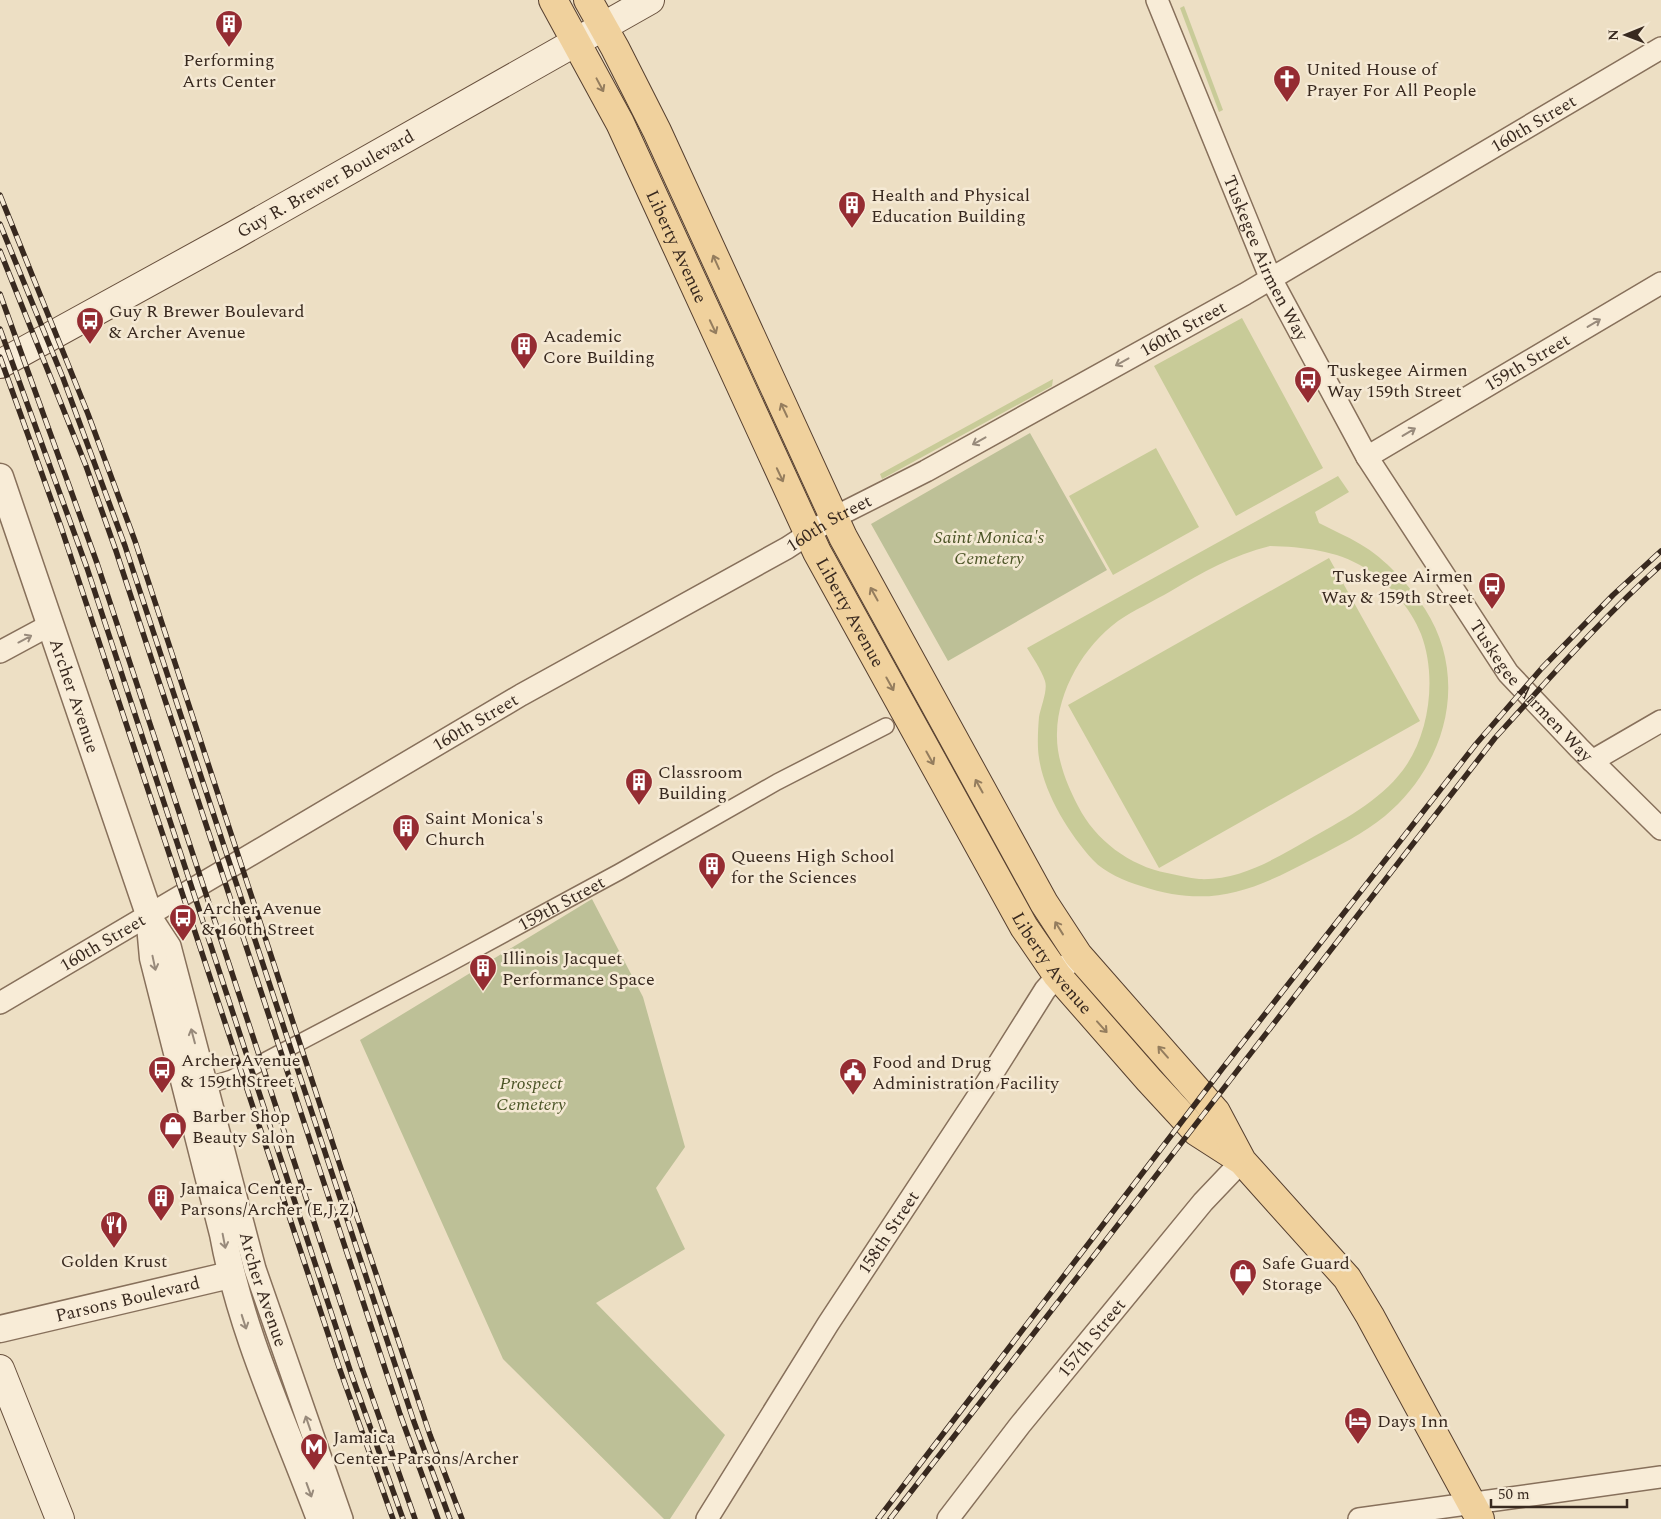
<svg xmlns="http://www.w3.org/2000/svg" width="1661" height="1519" font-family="Spectral,serif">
	<rect width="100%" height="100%" fill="#eddfc4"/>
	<path fill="#c8cb98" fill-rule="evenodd" d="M1184 6 1223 110 1219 112 1180 8Z
		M1242 318 1323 468 1236 516 1154 366Z
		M1053 379 1052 386 882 479 880 474Z
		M1156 448 1199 527 1113 575 1069 496Z
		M1338 476 1349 492 1315 512 1319 523C1332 530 1347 536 1360 544 1386 559 1409 585 1425 609 1470 679 1446 765 1385 816 1364 833 1337 847 1313 859 1252 891 1211 909 1141 886 1125 881 1105 873 1093 860 1069 834 1044 793 1039 758 1037 746 1038 729 1039 717 1041 706 1048 690 1045 681 1041 669 1033 658 1027 648ZM1270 546C1303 547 1336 550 1365 568 1388 582 1411 608 1421 634 1437 676 1430 734 1403 770 1379 802 1341 821 1306 841 1275 859 1238 881 1199 879 1189 878 1178 875 1167 873 1130 866 1095 840 1078 806 1067 785 1056 758 1057 733 1058 690 1084 646 1118 621 1134 610 1154 601 1171 591 1203 572 1233 555 1270 546Z
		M1329 558 1420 721 1159 868 1068 705Z"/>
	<path fill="#bdc097" d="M1030 433 1107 570 948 661 871 524Z
		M592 899 643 997 685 1147 656 1188 685 1249 596 1303 725 1435 670 1519H664L503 1359 360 1040Z"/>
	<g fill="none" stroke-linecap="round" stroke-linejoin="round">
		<defs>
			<g id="pedestrian">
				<path id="s1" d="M206 1086 232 1078 449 964 619 872 777 782 886 726"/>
			</g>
			<g id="minor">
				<path id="s2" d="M1157 0 1270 277 1367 457 1508 673 1579 748 1661 829"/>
				<path id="s3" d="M1367 457 1661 283"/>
				<path d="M0 652 50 625"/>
				<path d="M1592 761 1661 721"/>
				<path id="s4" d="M149 914 170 946 255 1269 342 1519"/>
				<path id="s5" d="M0 1003 521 695 787 548 833 518 926 471 1245 294 1661 48"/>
				<path id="s6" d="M707 1519 828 1324 984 1087 1045 990 1068 964"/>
				<path id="s7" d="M948 1519 1020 1425 1203 1202 1242 1161"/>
				<path d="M1359 1519 1661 1477"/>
			</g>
			<g id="tertiary">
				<path id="s8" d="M0 477 149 914 153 958 223 1234C241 1333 285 1425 320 1519"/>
				<path id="s9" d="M0 1329 230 1275"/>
			</g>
			<g id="secondary">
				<path id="s10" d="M0 364 233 236 650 0"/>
				<path d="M0 1369 60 1519"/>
			</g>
			<g id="primary">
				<path id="s11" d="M553 0 620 123 817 552 1024 927 1057 975 1149 1080 1197 1132 1239 1159"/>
				<path d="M588 0 615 48 657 131 843 537 1044 903 1078 955 1216 1112 1242 1161 1347 1278 1370 1316 1480 1519"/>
			</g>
		</defs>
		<use href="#pedestrian" stroke="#87705b" stroke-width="18"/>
		<use href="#minor" stroke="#87705b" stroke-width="24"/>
		<use href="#tertiary" stroke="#87705b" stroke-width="29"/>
		<use href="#secondary" stroke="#69513e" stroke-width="30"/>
		<use href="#primary" stroke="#553f2f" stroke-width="30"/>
		<use href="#pedestrian" stroke="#f8ecd7" stroke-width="15"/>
		<use href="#minor" stroke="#f8ecd7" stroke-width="21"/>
		<use href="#tertiary" stroke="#f8ecd7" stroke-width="26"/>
		<use href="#secondary" stroke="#f8ecd7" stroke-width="28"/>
		<use href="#primary" stroke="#f0d19d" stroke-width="28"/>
		<defs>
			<path id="rail" d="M0 195 88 414 135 541 347 1187 430 1435 462 1519
				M0 224 63 378 125 546 414 1422 450 1519
				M0 251 86 466 116 551 400 1414 438 1519
				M0 294 97 563 363 1371 415 1519
				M0 329 87 568 352 1376 403 1519
				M0 357 61 527 339 1367 393 1519
				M878 1519 1222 1069 1476 744 1542 668 1613 595 1661 551
				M890 1519 1495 738C1549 679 1601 619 1661 565"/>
		</defs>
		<use href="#rail" stroke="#38291f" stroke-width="5.5"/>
		<use href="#rail" stroke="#f5e9d4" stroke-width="4" stroke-dasharray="11" stroke-linecap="butt"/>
	</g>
	<defs><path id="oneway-shaft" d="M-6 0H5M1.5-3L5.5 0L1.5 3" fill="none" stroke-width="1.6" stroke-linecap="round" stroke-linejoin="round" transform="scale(1.25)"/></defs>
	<g stroke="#947d5e">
		<use href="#oneway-shaft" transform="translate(600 85) rotate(62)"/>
		<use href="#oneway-shaft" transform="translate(716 262) rotate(-114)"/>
		<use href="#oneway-shaft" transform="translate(713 327) rotate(65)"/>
		<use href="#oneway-shaft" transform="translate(784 410) rotate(-115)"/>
		<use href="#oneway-shaft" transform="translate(780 475) rotate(65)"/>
		<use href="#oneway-shaft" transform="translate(874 594) rotate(-119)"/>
		<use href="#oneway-shaft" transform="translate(890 684) rotate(61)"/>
		<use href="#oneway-shaft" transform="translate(930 758) rotate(61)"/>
		<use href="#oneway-shaft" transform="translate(979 786) rotate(-119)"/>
		<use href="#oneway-shaft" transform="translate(1059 928) rotate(-122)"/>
		<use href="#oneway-shaft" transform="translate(1102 1027) rotate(48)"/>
		<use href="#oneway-shaft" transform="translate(1163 1052) rotate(-131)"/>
	</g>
	<g stroke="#988a7b">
		<use href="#oneway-shaft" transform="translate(1594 323) rotate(-31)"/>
		<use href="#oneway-shaft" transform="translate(1122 362) rotate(151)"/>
		<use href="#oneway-shaft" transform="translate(1409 432) rotate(-31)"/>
		<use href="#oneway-shaft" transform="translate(979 441) rotate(151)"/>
		<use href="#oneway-shaft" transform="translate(25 639) rotate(-28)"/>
		<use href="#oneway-shaft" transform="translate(154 963) rotate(78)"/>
		<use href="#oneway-shaft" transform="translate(193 1036) rotate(-105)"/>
		<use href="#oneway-shaft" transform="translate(224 1241) rotate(79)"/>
		<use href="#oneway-shaft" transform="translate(244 1322) rotate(72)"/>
		<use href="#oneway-shaft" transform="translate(308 1423) rotate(-109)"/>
		<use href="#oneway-shaft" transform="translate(309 1490) rotate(70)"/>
	</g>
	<defs>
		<symbol id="building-pin" viewBox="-11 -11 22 30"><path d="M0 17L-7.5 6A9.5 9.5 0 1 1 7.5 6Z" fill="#952c32" stroke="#f5e9d4"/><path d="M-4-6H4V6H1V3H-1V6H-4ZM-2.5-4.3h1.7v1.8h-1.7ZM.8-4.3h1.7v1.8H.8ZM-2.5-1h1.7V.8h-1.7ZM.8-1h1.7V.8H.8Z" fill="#fff"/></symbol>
		<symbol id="church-pin" viewBox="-11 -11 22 30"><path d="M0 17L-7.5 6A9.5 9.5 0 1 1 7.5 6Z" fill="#952c32" stroke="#f5e9d4"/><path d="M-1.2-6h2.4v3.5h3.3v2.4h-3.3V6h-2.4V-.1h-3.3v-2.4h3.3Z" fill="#fff"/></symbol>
		<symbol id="bus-pin" viewBox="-11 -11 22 30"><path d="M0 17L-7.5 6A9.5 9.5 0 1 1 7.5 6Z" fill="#952c32" stroke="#f5e9d4"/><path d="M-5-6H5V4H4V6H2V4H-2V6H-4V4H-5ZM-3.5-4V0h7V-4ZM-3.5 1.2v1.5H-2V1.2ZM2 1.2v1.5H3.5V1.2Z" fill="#fff"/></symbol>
		<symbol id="civic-pin" viewBox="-11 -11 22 30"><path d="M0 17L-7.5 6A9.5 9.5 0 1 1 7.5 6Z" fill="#952c32" stroke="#f5e9d4"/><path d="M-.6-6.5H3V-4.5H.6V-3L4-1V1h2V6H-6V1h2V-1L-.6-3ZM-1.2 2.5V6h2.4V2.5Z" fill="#fff"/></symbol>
		<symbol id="shop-pin" viewBox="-11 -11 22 30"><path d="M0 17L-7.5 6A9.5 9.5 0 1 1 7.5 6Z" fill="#952c32" stroke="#f5e9d4"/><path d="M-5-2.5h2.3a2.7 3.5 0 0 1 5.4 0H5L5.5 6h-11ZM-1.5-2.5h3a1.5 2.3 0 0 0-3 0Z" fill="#fff"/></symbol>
		<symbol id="restaurant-pin" viewBox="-11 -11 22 30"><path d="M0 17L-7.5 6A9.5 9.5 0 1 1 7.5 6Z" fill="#952c32" stroke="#f5e9d4"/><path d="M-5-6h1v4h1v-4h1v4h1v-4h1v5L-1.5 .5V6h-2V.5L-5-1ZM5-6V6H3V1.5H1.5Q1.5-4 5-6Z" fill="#fff"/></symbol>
		<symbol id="hotel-pin" viewBox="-11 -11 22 30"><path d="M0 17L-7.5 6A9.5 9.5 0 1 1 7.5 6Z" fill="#952c32" stroke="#f5e9d4"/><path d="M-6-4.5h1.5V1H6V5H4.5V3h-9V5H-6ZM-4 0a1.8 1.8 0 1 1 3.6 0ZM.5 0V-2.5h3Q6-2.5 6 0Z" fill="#fff"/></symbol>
		<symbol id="metro-pin" viewBox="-11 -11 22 30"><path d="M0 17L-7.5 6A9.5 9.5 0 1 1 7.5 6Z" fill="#952c32" stroke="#f5e9d4"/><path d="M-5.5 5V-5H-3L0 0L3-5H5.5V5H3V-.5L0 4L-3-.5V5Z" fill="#fff"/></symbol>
	</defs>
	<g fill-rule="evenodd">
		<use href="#building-pin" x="213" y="8" width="32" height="43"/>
		<use href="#church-pin" x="1271" y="63" width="32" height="43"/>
		<use href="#building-pin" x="836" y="189" width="32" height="43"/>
		<use href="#bus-pin" x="74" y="305" width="32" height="43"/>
		<use href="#building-pin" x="508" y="330" width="32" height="43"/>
		<use href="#bus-pin" x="1292" y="364" width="32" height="43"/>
		<use href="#bus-pin" x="1476" y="570" width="32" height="43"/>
		<use href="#building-pin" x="623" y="766" width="32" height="43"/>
		<use href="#building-pin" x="390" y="812" width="32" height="43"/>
		<use href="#building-pin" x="696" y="850" width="32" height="43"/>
		<use href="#bus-pin" x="167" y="902" width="32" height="43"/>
		<use href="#building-pin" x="467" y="952" width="32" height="43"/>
		<use href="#bus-pin" x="146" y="1054" width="32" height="43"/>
		<use href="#civic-pin" x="837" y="1056" width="32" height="43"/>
		<use href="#shop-pin" x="157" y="1110" width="32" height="43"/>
		<use href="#building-pin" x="145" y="1182" width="32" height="43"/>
		<use href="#restaurant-pin" x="98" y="1209" width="32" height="43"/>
		<use href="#shop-pin" x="1227" y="1257" width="32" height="43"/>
		<use href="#hotel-pin" x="1342" y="1405" width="32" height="43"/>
		<use href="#metro-pin" x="298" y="1431" width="32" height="43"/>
	</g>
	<g text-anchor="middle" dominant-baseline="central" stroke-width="5" stroke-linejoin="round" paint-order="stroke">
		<g font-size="18" fill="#38291f" stroke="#f5e9d4" text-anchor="start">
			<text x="229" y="60" text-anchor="middle">Performing<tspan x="229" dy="21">Arts Center</tspan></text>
			<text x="1306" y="69">United House of<tspan x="1306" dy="21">Prayer For All People</tspan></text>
			<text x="871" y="195">Health and Physical<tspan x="871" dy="21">Education Building</tspan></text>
			<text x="109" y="311">Guy R Brewer Boulevard<tspan x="109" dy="21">&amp; Archer Avenue</tspan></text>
			<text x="543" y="336">Academic<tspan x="543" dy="21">Core Building</tspan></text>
			<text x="1327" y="370">Tuskegee Airmen<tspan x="1327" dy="21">Way 159th Street</tspan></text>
			<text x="1473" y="576" text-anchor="end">Tuskegee Airmen<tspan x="1473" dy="21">Way &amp; 159th Street</tspan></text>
			<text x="658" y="772">Classroom<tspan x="658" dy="21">Building</tspan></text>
			<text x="425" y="818">Saint Monica's<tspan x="425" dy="21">Church</tspan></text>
			<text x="731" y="856">Queens High School<tspan x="731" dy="21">for the Sciences</tspan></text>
			<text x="202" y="908">Archer Avenue<tspan x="202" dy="21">&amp; 160th Street</tspan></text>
			<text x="502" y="958">Illinois Jacquet<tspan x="502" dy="21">Performance Space</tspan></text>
			<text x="181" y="1060">Archer Avenue<tspan x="181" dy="21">&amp; 159th Street</tspan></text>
			<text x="872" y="1062">Food and Drug<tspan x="872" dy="21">Administration Facility</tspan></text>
			<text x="192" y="1116">Barber Shop<tspan x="192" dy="21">Beauty Salon</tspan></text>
			<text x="180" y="1188">Jamaica Center -<tspan x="180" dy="21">Parsons/Archer (E,J,Z)</tspan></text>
			<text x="114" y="1261" text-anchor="middle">Golden Krust</text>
			<text x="1262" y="1263">Safe Guard<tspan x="1262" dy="21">Storage</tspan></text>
			<text x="1377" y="1421">Days Inn</text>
			<text x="333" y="1437">Jamaica<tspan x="333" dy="21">Center–Parsons/Archer</tspan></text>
		</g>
		<g font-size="18" fill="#38291f" stroke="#f5e9d4">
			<text stroke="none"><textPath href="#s5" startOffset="1768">160th Street</textPath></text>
			<text stroke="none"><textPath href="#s10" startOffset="372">Guy R. Brewer Boulevard</textPath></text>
			<text stroke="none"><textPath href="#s11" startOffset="276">Liberty Avenue</textPath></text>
			<text stroke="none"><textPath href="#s2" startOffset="280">Tuskegee Airmen Way</textPath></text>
			<text stroke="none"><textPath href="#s5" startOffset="1362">160th Street</textPath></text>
			<text stroke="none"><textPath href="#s3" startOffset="186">159th Street</textPath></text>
			<text stroke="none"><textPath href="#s5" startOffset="958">160th Street</textPath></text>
			<text stroke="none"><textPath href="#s11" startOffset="681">Liberty Avenue</textPath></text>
			<text stroke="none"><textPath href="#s2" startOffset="790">Tuskegee Airmen Way</textPath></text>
			<text stroke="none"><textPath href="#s8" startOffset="231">Archer Avenue</textPath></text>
			<text stroke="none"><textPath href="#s5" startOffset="552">160th Street</textPath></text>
			<text stroke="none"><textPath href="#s1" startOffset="400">159th Street</textPath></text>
			<text stroke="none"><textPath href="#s5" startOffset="119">160th Street</textPath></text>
			<text stroke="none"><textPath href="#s11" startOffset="1086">Liberty Avenue</textPath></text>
			<text stroke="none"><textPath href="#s6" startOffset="339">158th Street</textPath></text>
			<text stroke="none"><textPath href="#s4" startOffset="394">Archer Avenue</textPath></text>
			<text stroke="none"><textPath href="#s9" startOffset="131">Parsons Boulevard</textPath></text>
			<text stroke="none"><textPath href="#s7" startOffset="231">157th Street</textPath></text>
		</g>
		<g font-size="18" font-style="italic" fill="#4b5426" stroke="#f5e9d4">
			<text x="989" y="537">Saint Monica's<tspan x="989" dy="21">Cemetery</tspan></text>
			<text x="531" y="1083">Prospect<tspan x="531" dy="21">Cemetery</tspan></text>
		</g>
	</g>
	<g transform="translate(1626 35) rotate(269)" stroke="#f5e9d4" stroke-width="4" paint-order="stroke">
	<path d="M0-4L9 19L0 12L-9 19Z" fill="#38291f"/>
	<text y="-8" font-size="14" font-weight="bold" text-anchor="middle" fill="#38291f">N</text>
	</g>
	<path d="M1491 1499v8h136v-8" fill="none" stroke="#38291f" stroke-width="2.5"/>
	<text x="1498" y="1499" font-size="15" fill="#38291f" stroke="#f5e9d4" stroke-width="4" paint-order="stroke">50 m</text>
</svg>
